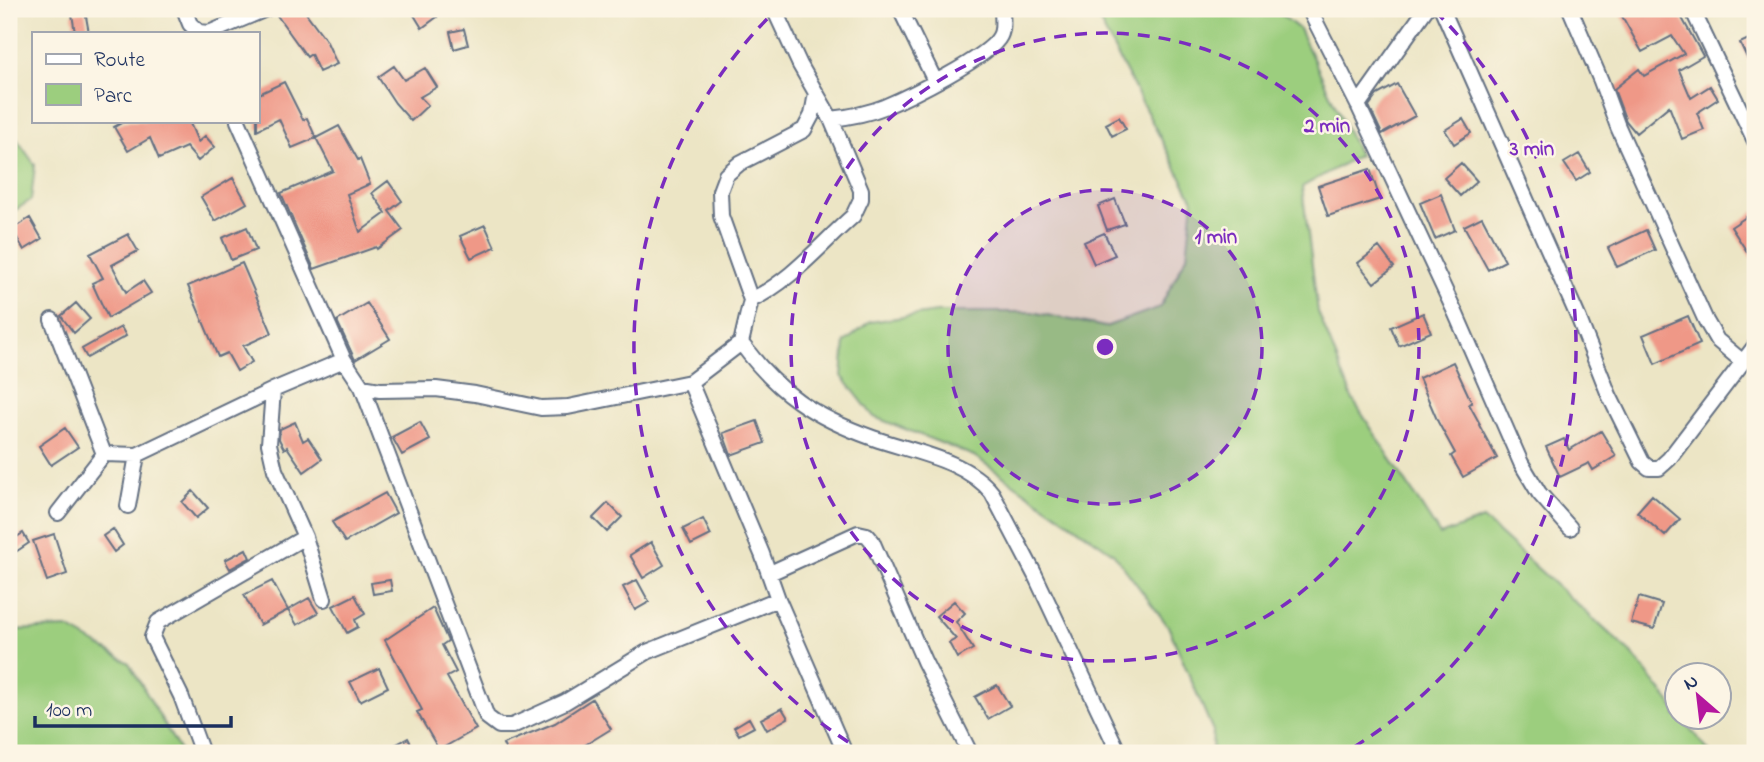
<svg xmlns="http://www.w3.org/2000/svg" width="1764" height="762" font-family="'Indie Flower',sans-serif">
	<rect width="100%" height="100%" fill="#fcf5e5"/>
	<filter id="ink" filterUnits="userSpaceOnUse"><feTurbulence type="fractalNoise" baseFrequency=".0143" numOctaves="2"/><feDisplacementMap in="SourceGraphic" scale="14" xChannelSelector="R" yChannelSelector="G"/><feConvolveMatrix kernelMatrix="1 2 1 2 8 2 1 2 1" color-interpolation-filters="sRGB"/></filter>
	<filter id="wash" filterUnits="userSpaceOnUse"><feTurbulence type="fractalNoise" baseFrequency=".00686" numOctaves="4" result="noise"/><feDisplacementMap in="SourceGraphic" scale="28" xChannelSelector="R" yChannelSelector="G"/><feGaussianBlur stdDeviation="1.57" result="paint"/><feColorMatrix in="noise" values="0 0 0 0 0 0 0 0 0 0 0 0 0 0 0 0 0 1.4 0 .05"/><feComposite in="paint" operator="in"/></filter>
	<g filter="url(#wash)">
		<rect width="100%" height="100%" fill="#ece5c5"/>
		<path fill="#9cce7e" stroke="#5c7e6e" stroke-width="2" d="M1093 9H1274L1299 29 1359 155 1302 187 1318 312 1353 400 1440 535 1483 519 1633 655 1676 710V716L1681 717 1710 753H1212L1213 731 1168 626 1113 553 974 456 874 417 842 376 845 342 870 322 937 312H1032L1105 327 1160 307 1187 256 1193 200Z
			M9 128 35 165 31 200 9 214Z
			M68 628 129 663 181 753H9V630Z"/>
		<g id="blocks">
			<path fill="#ef9887" d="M282 9H303L326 40 337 64 319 72 311 54 307 57 276 14Z
				M423 9H431L437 17 422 28 414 15Z
				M1618 9H1677L1703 56 1679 70 1691 98 1710 86 1718 99 1697 113 1704 130 1682 139 1669 106 1636 133 1626 121 1614 89 1639 69 1644 76 1684 54 1672 36 1642 52Z
				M85 11 89 33H75L72 14Z
				M464 29 468 45 454 49 450 32Z
				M1755 36V57L1748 60 1740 43Z
				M394 66 404 80 425 68 437 87 420 97 428 105 411 121 395 103 378 77Z
				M284 82 303 120 307 118 316 138 292 148 279 119 257 130V95Z
				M1397 84 1415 116 1382 134 1369 106 1377 95Z
				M1119 117 1126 129 1112 136 1106 124Z
				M1463 119 1471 133 1454 144 1445 130Z
				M125 121H189L198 142 205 136 215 147 198 161 186 147 159 159 150 138 128 151 114 127Z
				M339 126 358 160 360 159 370 184 347 194 360 232 386 213 372 193 388 181 402 201 389 211 403 230 377 249 376 247 314 269 281 193 333 171 316 138Z
				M1579 154 1590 172 1576 181 1564 163Z
				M1461 163 1477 181 1460 196 1444 178Z
				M1370 169 1380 199 1328 216 1318 186Z
				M233 178 247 203 215 221 201 197Z
				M1441 194 1455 230 1435 239 1420 203Z
				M1115 199 1125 224 1107 230 1098 206Z
				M1755 211V264L1731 227Z
				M1482 217 1505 261 1488 270 1464 226Z
				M30 218 42 239 24 250 12 229Z
				M485 225 495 247 471 258 460 236Z
				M247 227 256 250 231 260 222 238Z
				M1646 230 1655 250 1617 267 1608 248Z
				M1104 233 1115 255 1094 264 1084 242Z
				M128 234 138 251 112 265 126 292 143 281 151 293 108 318 92 283 103 278 90 254Z
				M1379 247 1394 267 1374 283 1358 263Z
				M242 263 272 333 243 346 252 362 237 371 227 353 218 357 188 286Z
				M76 303 90 319 74 333 61 316Z
				M367 303 390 339 355 360 337 321Z
				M1423 313 1431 332 1399 346 1391 327Z
				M1688 316 1700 344 1655 364 1643 335Z
				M121 327 126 336 87 358 82 349Z
				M1453 362 1472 403 1469 404 1480 424 1479 425 1497 458 1463 477 1451 456 1455 453 1438 422 1419 378Z
				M757 421 765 443 731 455 723 433Z
				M295 422 303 441 308 438 322 459 304 472 287 447 284 449 279 439 280 429Z
				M420 422 430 440 402 455 392 437Z
				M65 428 78 447 51 465 39 446Z
				M1601 431 1616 456 1593 470 1589 463 1560 477 1546 447 1564 439 1569 450Z
				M193 491 208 508 196 518 182 502Z
				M385 493 396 513 345 542 332 522Z
				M1652 495 1680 519 1665 536 1637 512Z
				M608 503 622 517 607 532 593 518Z
				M703 519 711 535 691 545 683 529Z
				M113 529 123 545 114 552 103 536Z
				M23 533 29 543 14 553 9 542Z
				M54 534 67 574 47 581 33 541Z
				M651 542 664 565 643 578 630 555Z
				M246 549 250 558 230 569 225 560Z
				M390 580 392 591 373 594 371 583Z
				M637 580 649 602 635 610 623 587Z
				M272 581 288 610 260 625 244 595Z
				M355 595 365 614 355 620 358 627 347 633 333 606Z
				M1639 597 1662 604 1654 629 1631 623Z
				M309 598 318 613 297 625 288 610Z
				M954 601 965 613 956 622 973 649 957 658 949 643 956 639 936 616Z
				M433 608 448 641 442 645 456 672 447 677 476 729 439 750 417 712 422 710 385 640Z
				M379 668 388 687 360 701 350 682Z
				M997 685 1010 706 988 719 975 697Z
				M592 699 611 729 572 753H507L503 744 555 723Z
				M782 708 788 718 767 730 761 719Z
				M749 718 754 727 739 735 734 727Z
				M408 738 416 753H380Z"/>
		</g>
	</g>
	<g filter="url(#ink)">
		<use href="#blocks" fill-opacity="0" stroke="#646f82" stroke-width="2"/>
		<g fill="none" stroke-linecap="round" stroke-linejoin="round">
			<defs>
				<path id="street" d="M184 9 190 24 200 33
					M774 9 800 65 831 119
					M900 9 935 81
					M1309 9 1358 105 1455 312 1521 463 1539 493 1570 528
					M1442 9 1579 319 1609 395 1642 462 1649 468H1659L1669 459 1755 346
					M1570 9 1601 81 1618 127 1706 321 1717 340 1743 362
					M1692 9 1755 141
					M199 32 209 33 266 9
					M1358 105 1426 9
					M238 121 344 360 362 387 487 717 499 726H512L565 702 647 652 778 599
					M751 300 721 216 720 191 726 175 740 163 804 130 812 115 816 93
					M52 320 104 454
					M741 343C778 393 814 417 873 438 912 452 965 459 992 493L1035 575 1119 753
					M690 382 762 554 778 599 845 753
					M362 387 380 390 436 389 475 394 541 408 568 407 690 382 741 343 751 300C791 281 820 245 853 216L861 199V190L831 119C849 117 867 114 884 107 908 97 990 57 1000 36 1004 29 1002 17 1002 9
					M273 390 269 444 275 470 305 537 324 599
					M128 506 137 455
					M58 513 104 454 137 455 273 390 344 360
					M770 573 858 533 867 535 872 541 924 661 970 753
					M202 753 181 696 152 637 158 622 305 537"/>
			</defs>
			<use href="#street" stroke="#646f82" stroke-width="18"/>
			<use href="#street" stroke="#fff" stroke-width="14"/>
		</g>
	</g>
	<circle cx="1105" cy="347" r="157" fill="#7b2cbf" fill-opacity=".12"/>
	<g fill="none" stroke="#7b2cbf" stroke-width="3.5" stroke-dasharray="12 9">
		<circle cx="1105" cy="347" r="157"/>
		<circle cx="1105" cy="347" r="314"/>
		<path d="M866 753A471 471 0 0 1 775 11M1435 11A471 471 0 0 1 1344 753"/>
	</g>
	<circle cx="1105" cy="347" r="10" fill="#7b2cbf" stroke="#fcf5e5" stroke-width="3.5"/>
	<g font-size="21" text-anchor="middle" font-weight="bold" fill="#7b2cbf" stroke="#fcf5e5" stroke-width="5" stroke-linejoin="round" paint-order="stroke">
		<text x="1327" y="132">2 min</text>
		<text x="1532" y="155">3 min</text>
		<text x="1216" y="243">1 min</text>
	</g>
	<rect width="1764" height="762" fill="none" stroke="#fcf5e5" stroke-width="35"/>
	<rect x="32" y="32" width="228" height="91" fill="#fcf5e5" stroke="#a2a6af" stroke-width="2"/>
	<rect x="46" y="54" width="35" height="10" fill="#ffffff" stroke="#a2a6af" stroke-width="2"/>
	<text x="94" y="66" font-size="21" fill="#1b2f5e">Route</text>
	<rect x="46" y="84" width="35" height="21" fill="#9cce7e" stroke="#a2a6af" stroke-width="2"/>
	<text x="94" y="102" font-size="21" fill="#1b2f5e">Parc</text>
	<g transform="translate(1698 696) rotate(332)"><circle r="33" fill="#fcf5e5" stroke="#a2a6af" stroke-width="2"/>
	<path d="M0-5L12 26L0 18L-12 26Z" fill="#b5179e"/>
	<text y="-10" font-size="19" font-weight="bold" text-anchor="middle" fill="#1b2f5e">N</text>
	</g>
	<path d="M35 716v10h196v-10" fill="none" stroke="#1b2f5e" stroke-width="3.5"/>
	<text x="46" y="716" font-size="21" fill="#1b2f5e" stroke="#fcf5e5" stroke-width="5" paint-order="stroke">100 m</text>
</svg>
